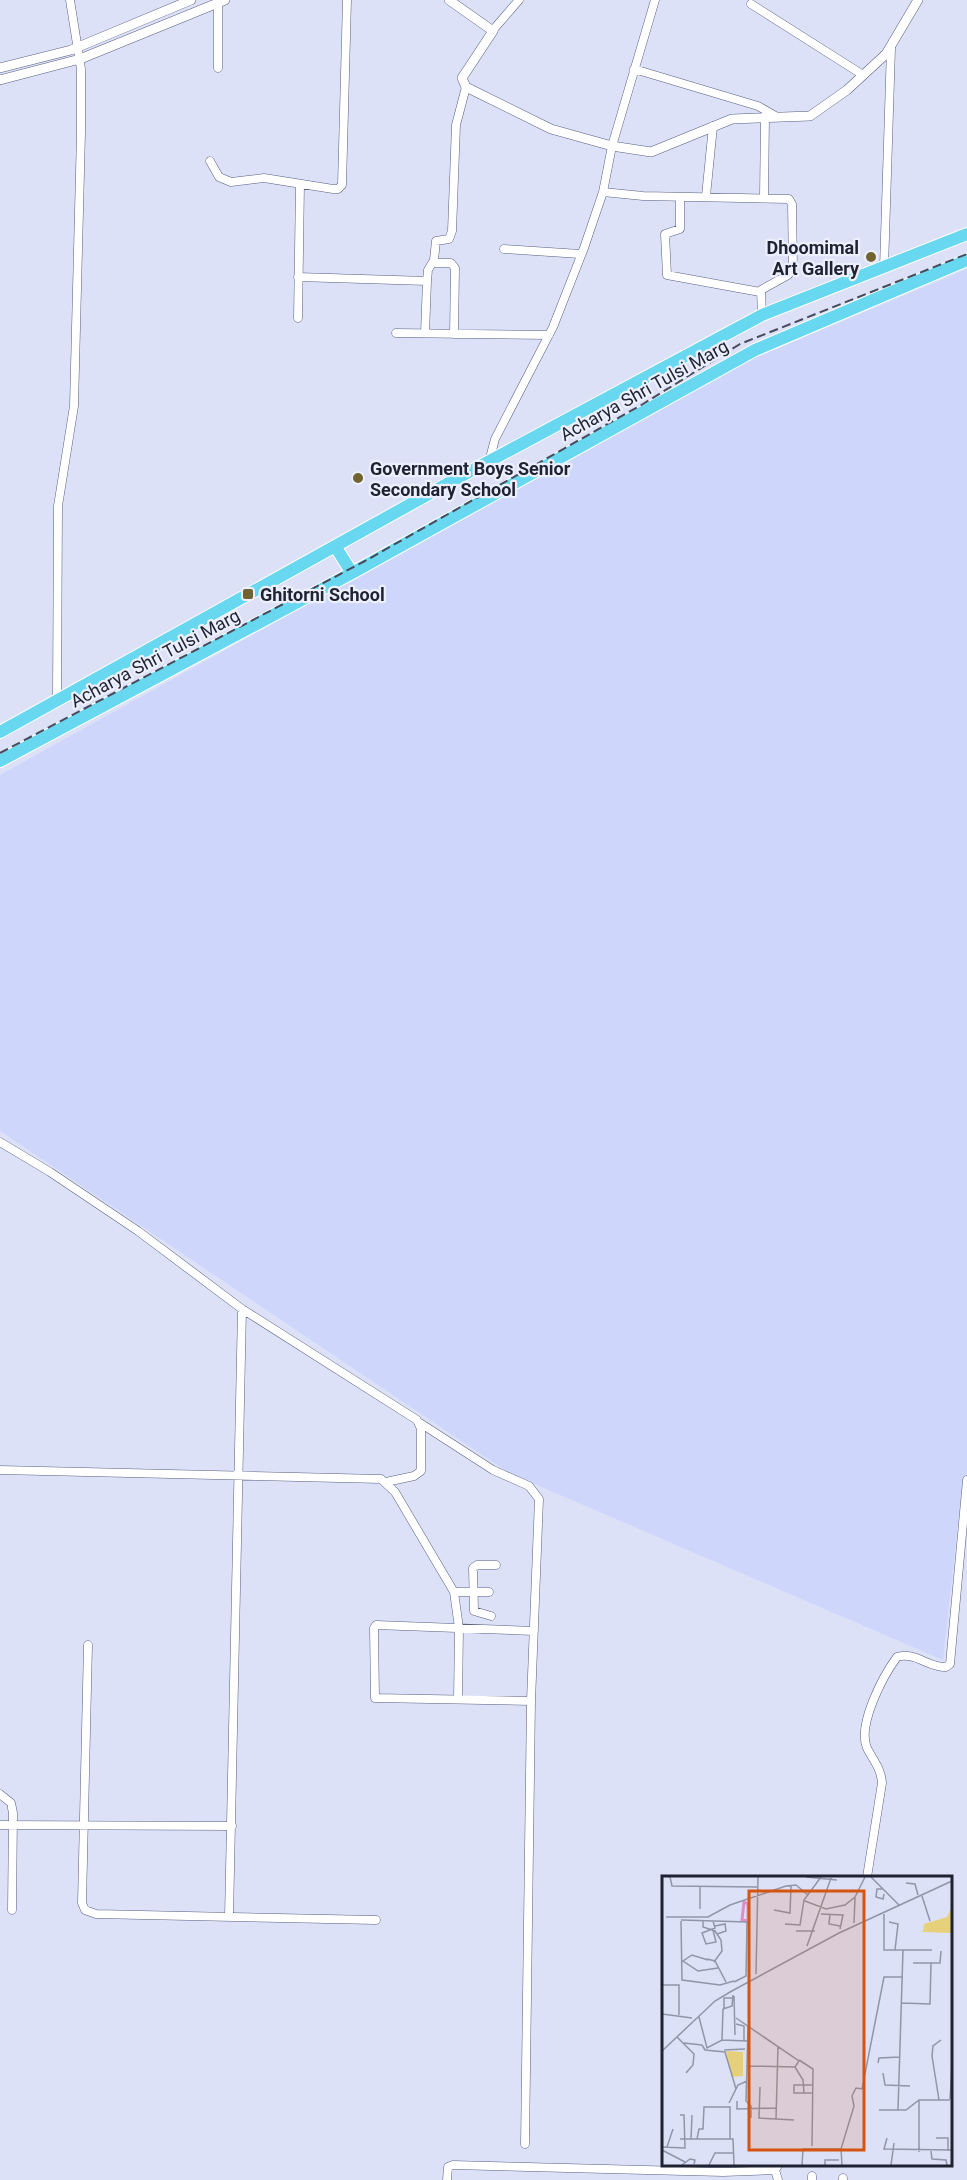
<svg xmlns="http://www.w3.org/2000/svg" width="967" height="2180" font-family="Roboto,sans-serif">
	<rect width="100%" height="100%" fill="#dce1f8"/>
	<path fill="#ced7fb" d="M967 269V1474L962 1487 943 1660 509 1473 0 1131V775L745 362Z"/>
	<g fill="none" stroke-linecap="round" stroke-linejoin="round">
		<defs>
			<path id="minor" d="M218 3V68
				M751 4 863 75
				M493 30 519 0
				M634 69 758 106 777 117
				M210 161 219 177 231 182 264 178 333 189H338L342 185 347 0
				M603 192 643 196 789 199 792 204 793 269 788 275 761 290 762 315
				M706 196 713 126
				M680 197V229L665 234 667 275 760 292
				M764 197 765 117
				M504 249 580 254
				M433 263H451L455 268 454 334
				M884 268 891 48
				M298 277 427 281 428 270 434 260 436 241 449 239 452 231 456 125 466 87
				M298 318 300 184
				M396 333 549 335
				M425 333 427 281
				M489 462 495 439 553 327 584 248 603 192 612 146 655 0
				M57 699 58 506 74 406 81 133V69L70 0
				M0 1142 50 1172 138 1231 242 1309 417 1420 421 1429V1471L414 1476 386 1482
				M420 1423 493 1470 529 1486 539 1499 531 1701 525 2144
				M0 1470 381 1479 395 1492 454 1592 459 1628 458 1699
				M454 1592H489
				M491 1616 474 1611 473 1568 477 1565H496
				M88 1645 82 1903 85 1910 96 1914 376 1920
				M531 1701 375 1698 374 1628 376 1625 534 1631
				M0 1794 11 1803 13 1813 12 1910
				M0 1825 232 1826
				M867 1877 882 1783C881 1768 873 1760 867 1748 857 1725 883 1676 897 1657 914 1651 929 1668 946 1667L950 1664 967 1480
				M229 1917 242 1309
				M775 2170 778 2180
				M843 2178V2180
				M447 2180 448 2167 453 2165 723 2172 775 2170 779 2164
				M812 2180V2176"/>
			<path id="tertiary" d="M449 0 493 31 462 78 466 87 551 129 612 146 651 152 732 119 810 116 847 90 886 54 918 0
				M0 68 71 50 191 0
				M0 80 80 59 225 0"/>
			<path id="trunk" d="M335 546 352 573
				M0 732 454 480 762 315 967 234
				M0 761 352 573 755 350 967 260"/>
		</defs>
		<use href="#minor" stroke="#585f80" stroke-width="9"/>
		<use href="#tertiary" stroke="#585f80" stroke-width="10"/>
		<use href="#trunk" stroke="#fff" stroke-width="14"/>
		<use href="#minor" stroke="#fff" stroke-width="8"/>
		<use href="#tertiary" stroke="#fff" stroke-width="9"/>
		<use href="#trunk" stroke="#67d8f0" stroke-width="12"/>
		<path stroke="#474a5a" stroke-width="2" stroke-dasharray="9 4.5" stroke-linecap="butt" d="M0 753 365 561 643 404 740 344 967 254"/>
	</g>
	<g fill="#726431" stroke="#ebeffe" stroke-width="2">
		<circle cx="871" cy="257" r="6"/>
		<circle cx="358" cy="478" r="6"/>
		<rect x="242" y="588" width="12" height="12" rx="3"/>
	</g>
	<g text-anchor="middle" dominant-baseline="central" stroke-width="4.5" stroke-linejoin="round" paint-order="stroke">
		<g font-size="18" font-weight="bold" fill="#1f2230" stroke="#ebeffe" text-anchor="start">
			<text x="859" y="247" text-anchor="end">Dhoomimal<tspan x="859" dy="21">Art Gallery</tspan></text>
			<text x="370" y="468">Government Boys Senior<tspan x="370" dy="21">Secondary School</tspan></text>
			<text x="260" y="594">Ghitorni School</text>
		</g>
		<g font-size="18" fill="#1f2230" stroke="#ebeffe">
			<text transform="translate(644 390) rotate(-29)">Acharya Shri Tulsi Marg</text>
			<text transform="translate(155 658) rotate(-28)">Acharya Shri Tulsi Marg</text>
		</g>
	</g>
	<g transform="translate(662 1876)">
		<rect width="290" height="290" fill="#dce1f8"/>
		<path d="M289 32V57L261 56 262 48 285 41ZM64 175 81 176V200L70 201Z" fill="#e7d07a"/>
		<path fill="none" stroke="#db8dcc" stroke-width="3" d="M82 26 86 28V45L80 44Z"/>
		<path fill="none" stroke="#9095a8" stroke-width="1.5" d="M8 1 10 10 95 11M144 1 175 4M209 1 237 29M244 7 253 8 256 19M38 10V33M221 13H215L214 21 221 23 222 18M260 20 268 45M143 25 164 33 183 29 193 21 203 1M112 34 128 37 129 10M159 38 181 39 178 53M168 38 167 48 178 50M222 38V74H270M4 41H46L68 29 124 10 134 9 146 19M19 44 85 46 84 100 72 106M19 45 20 104 58 109 72 105M41 45V51L53 55 59 64 60 75 52 86M227 46 236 48 233 74M192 47 193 22M123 48 138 49 142 24 159 1M53 50 63 48 64 55 55 58M51 54 54 66 44 68 40 57 53 52 51 45M134 55H153M145 70 169 2M45 83 53 85 64 106M46 84 30 79 21 85 36 95 56 92M251 87H278L279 75M94 98 96 1M0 109H17V139M72 120 73 159M240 127 268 128 269 87M62 132V122H71M0 138 30 142M37 141 45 172 60 164 85 165M74 142 137 185 133 191 85 190M74 148 82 150V165M86 150 84 225 89 230V242M15 161 32 178 31 189 24 197M60 164 61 133 70 130 71 119M22 167 40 169M40 169 43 174 63 176 74 213M62 174 83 173M0 175 53 125 68 116 177 57 290 5M137 184 151 193 150 270M216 187 217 182 238 181M133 191 141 204 142 217M221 197 223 209 248 210M98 211 97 242 132 244M150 217H132V209H151M288 223 290 188M277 224 270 180 271 170 279 164M75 225V233L115 232M67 227 76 209 85 205M217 234H244L257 224H288M236 234 241 74M114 243 116 171M225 262 222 273 290 274M274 262H286V275M18 263H71L72 289M29 263 30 239M35 263 37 253H41L42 231H68V263M0 271 23 272 22 239H18M5 271 11 253M0 274 23 286M269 275 270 283 284 284 285 289M257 276V224M20 289 28 283 33 284 32 288M47 289 53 277H72M140 289 141 273H179M163 289V284H177M180 289 179 273 192 230 190 220 194 212 200 213 222 101H241M229 289 232 267"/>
		<path fill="#d45410" fill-opacity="0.15" stroke="#d45410" stroke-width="3" d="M87 15H202V274H87Z"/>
		<rect width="290" height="290" fill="none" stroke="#1f2230" stroke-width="3"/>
	</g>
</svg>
